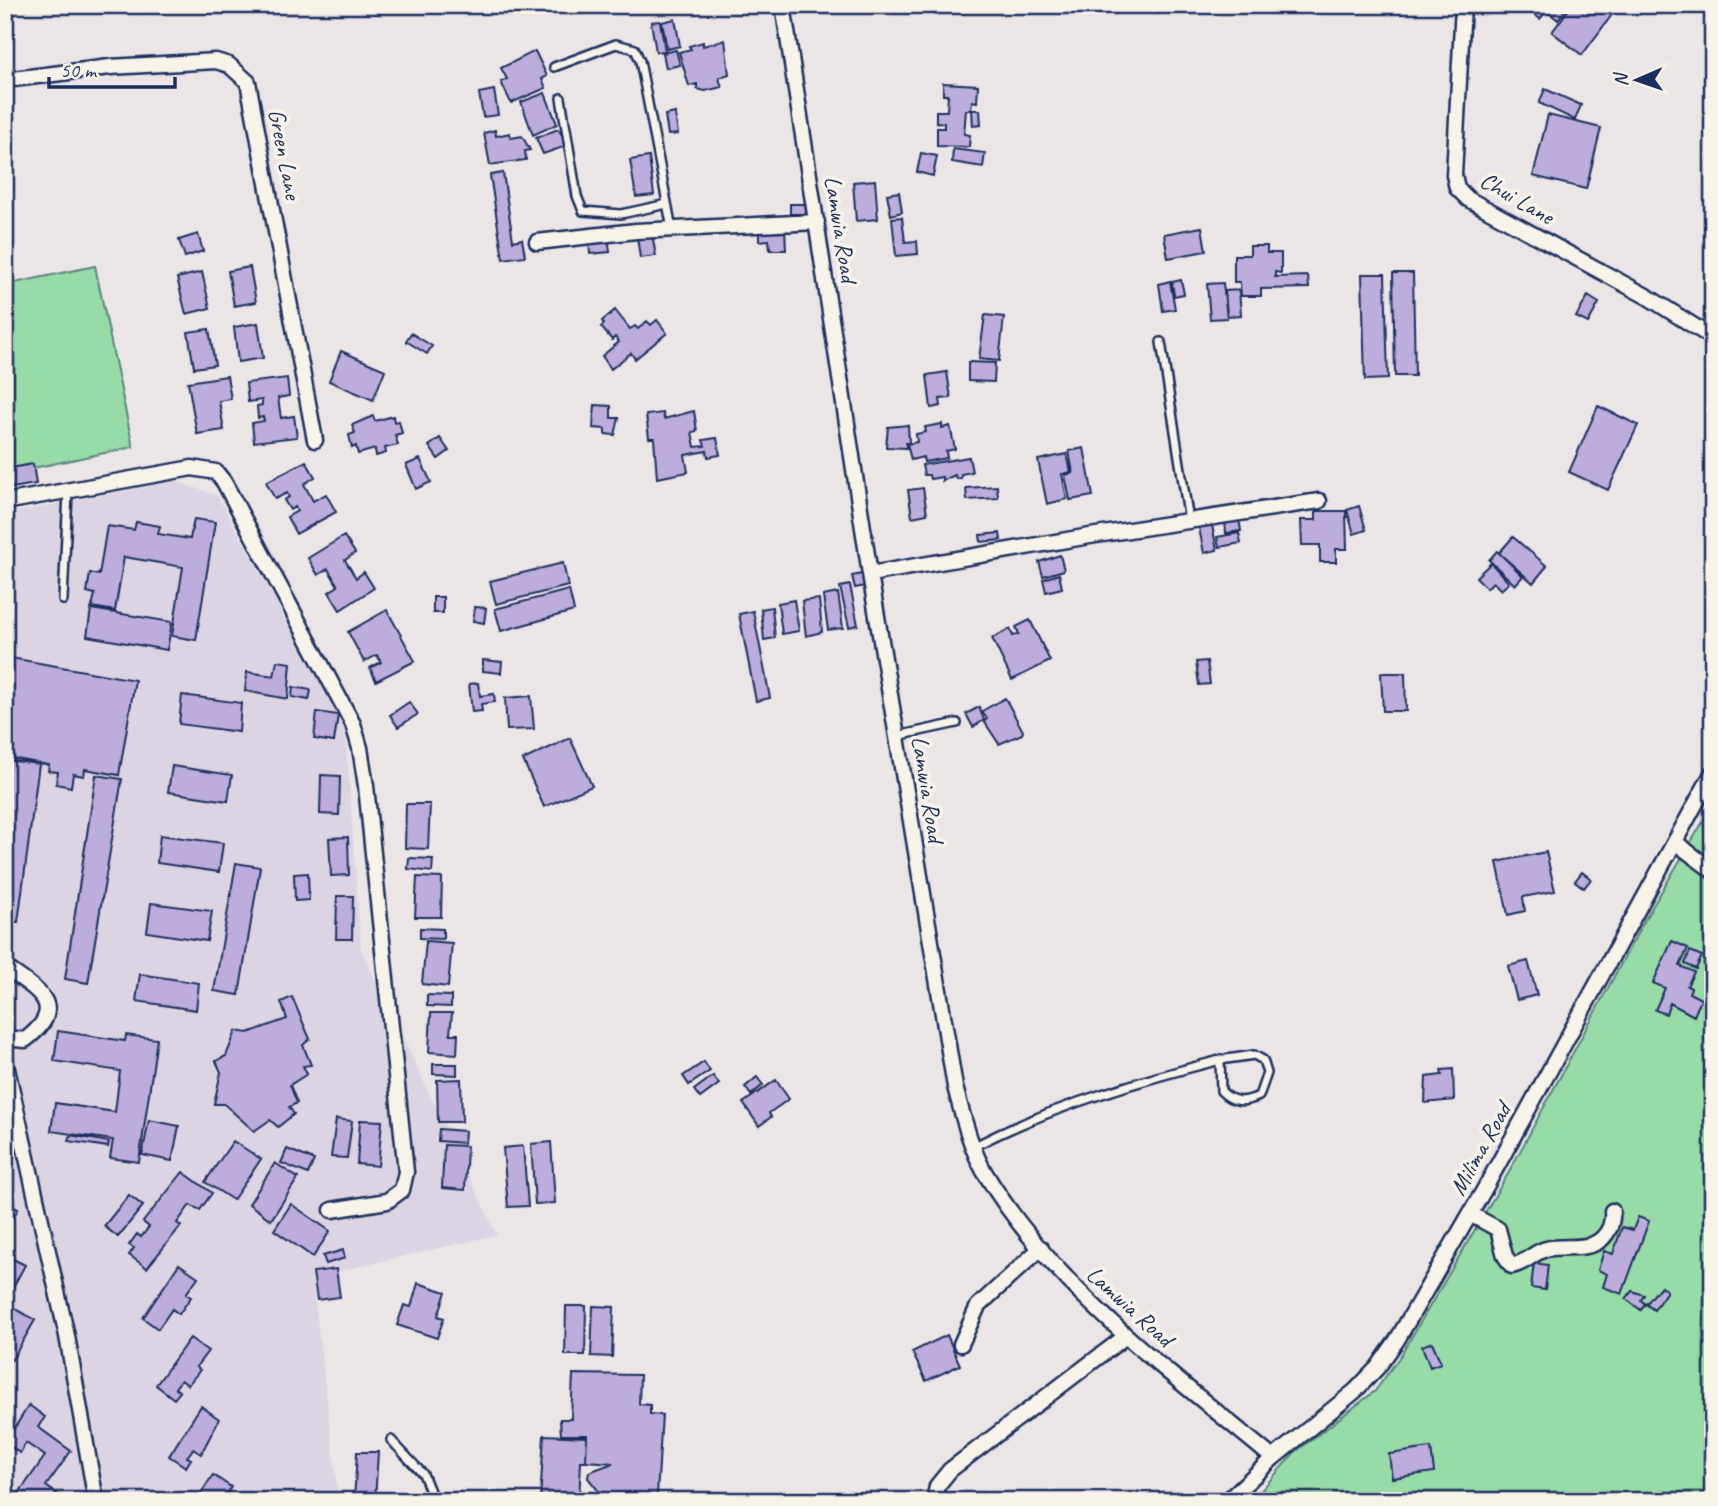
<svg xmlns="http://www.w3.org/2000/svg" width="1718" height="1506" font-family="Caveat,sans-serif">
	<rect width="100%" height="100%" fill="#ebe5e6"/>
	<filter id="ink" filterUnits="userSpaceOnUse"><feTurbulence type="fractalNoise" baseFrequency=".0143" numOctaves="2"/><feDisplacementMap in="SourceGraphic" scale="14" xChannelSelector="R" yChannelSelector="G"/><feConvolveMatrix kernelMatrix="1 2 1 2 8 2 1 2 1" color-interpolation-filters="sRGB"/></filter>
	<g filter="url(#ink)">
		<path fill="#ddd4e3" d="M175 481 217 495 345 723 361 950 497 1235 312 1277 339 1501H5V514Z"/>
		<path fill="#97dba6" stroke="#598582" stroke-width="2" d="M95 266 133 447 5 474V285Z
			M1713 805V1501H1252L1294 1453 1375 1391 1401 1355 1509 1172 1645 919Z"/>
		<path fill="#bdaddd" stroke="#1b2f5e" stroke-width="2" d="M1529 5H1569L1558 20 1547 11 1540 19 1526 8Z
			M1572 5H1605L1614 12 1582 55 1552 32Z
			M675 19 680 46 667 49 662 22Z
			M660 21 665 51 656 52 651 22Z
			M725 40 729 74 719 78 722 87 705 91 697 89V84L689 86 679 52 691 49 689 46 703 42V46Z
			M676 50 680 65 666 68 663 53Z
			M535 51 547 76 542 79 546 88 511 103 501 82 507 79 501 68Z
			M943 83 978 85 977 102 972 101 971 110H966L964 134 970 135 969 147 937 146V128H944V123L936 122V111H947L948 95H943Z
			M1545 89 1581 105 1575 120 1539 103Z
			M494 90 498 115 483 117 479 93Z
			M545 93 557 124 533 135 521 102Z
			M972 110H980L981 125 973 126Z
			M675 113 678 134 668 135 665 115Z
			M1548 115 1601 128 1586 189 1533 176Z
			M558 129 569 145 543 154 536 138Z
			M495 130 496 136 510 133 511 138 522 136 530 150 525 151 526 160 490 165 484 133Z
			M953 149 985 153 983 167 952 162Z
			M921 153 937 156 933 176 917 172Z
			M649 157 654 195 636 197 630 160Z
			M503 173 513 241 522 239 525 256 503 259 490 175Z
			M875 180 878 219 856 221 853 182Z
			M899 192 902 212 891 215 887 194Z
			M790 204H808V214H790Z
			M902 217 905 242 917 241 918 254 896 256 892 218Z
			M785 227 786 250H770L769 240 759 241V228Z
			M1202 227 1206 251 1168 258 1164 234Z
			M198 234 203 251 185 257 179 240Z
			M652 234 656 256 640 258 637 237Z
			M608 236 610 252 590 254 589 238Z
			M1250 246H1267V253H1281V273L1275 272V277L1308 276 1309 288 1261 289V296H1241L1240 282H1234V255H1250Z
			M250 267 256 302 234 306 228 271Z
			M202 272 210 308 186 314 177 278Z
			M1393 273H1413L1415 376H1395Z
			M1362 274H1385L1388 379 1365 380Z
			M1181 280 1184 294 1174 296 1172 282Z
			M1170 281 1175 309 1163 311 1159 284Z
			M1223 283 1227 318 1210 319 1207 284Z
			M1239 290 1241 315 1227 316 1225 291Z
			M1588 296 1599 303 1588 323 1576 317Z
			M615 310 630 329 635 326 638 329 647 321 651 325 657 320 667 333 635 359 631 353 611 369 602 356 619 342 615 337 612 340 601 327 604 324 602 321Z
			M985 315 1004 317 999 361 979 359Z
			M258 323 263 358 238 362 234 327Z
			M209 329 215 365 194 368 188 332Z
			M411 333 432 346 427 354 406 341Z
			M341 351 385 370 373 400 329 381Z
			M968 362 995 363 994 382 968 381Z
			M947 372 951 398 940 399 941 406 931 408 927 375Z
			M227 376 231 399 219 401 224 430 197 434 188 382Z
			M287 378 289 396 278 398 281 418 294 416 297 437 254 442 252 423 264 421 263 417 258 418 257 406 262 405V400L248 402 246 383Z
			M595 405 611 406V418H619L615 435 605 434V429L593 428Z
			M1598 406 1638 425 1608 490 1569 472Z
			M694 411 697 431 692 432 695 447 705 446 703 440 717 438 720 455 708 457 707 451 685 455 688 472 657 478 654 438H649L646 415 663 413 664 419Z
			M373 416 375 421 393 416 394 422 399 421 402 433 395 435 398 445 385 448 386 453 376 456 375 449 358 454 356 446 352 448 349 435 355 433 352 425Z
			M942 424V428L950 426 955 449 946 451 947 458 924 462 923 457 911 460 907 444 917 442 916 434 926 432 925 427Z
			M908 425 909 443H906V448L886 447 888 427Z
			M440 438 449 451 438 459 429 446Z
			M1084 448 1093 496 1070 500 1065 475 1073 473 1069 451Z
			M1067 454 1071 472 1062 474 1067 499 1047 504 1038 460Z
			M969 457 972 472 961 474V478L956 479 955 475 942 481V477L930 479 929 475H924L922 465Z
			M420 459 431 482 416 489 406 465Z
			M306 461 315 477 304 484 313 501 326 494 336 512 296 534 287 517 297 511 295 507 290 510 284 500 289 497 287 493 275 499 266 482Z
			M33 464 36 484 5 489V469Z
			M997 486 998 498 967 500 966 488Z
			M923 488 927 514 912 517 908 490Z
			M1359 506 1366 530 1354 534 1347 510Z
			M1316 511H1346L1347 549H1336V562H1320V545H1302L1301 520H1316Z
			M194 519 215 522 196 640 172 636 183 567 124 557 115 611 92 607 95 594 87 592 90 573 99 575 107 526 134 530 136 522 160 526 158 534 190 539Z
			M1239 519 1241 531 1226 533 1225 521Z
			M1211 520 1217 550 1204 553 1198 523Z
			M1000 533 1001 540 981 542 980 535Z
			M1239 533 1241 543 1219 547 1217 537Z
			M344 536 355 553 345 560 356 578 364 572 374 588 340 610 329 592 338 586 328 569 318 575 308 558Z
			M1513 537 1547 566 1533 583 1499 553Z
			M1497 551 1523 576 1515 585 1489 560Z
			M1060 555 1064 570 1043 576 1039 562Z
			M563 563 568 586 496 604 490 581Z
			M1491 563 1509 583 1501 590 1493 582 1487 588 1476 577Z
			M862 574 865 586 855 588 852 576Z
			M1059 574 1062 588 1046 592 1043 579Z
			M850 585 858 625 849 627 840 587Z
			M569 590 574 611 501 631 495 609Z
			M838 593 843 628 828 630 823 596Z
			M433 597H443V613H433Z
			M819 599 822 632 806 636 802 601Z
			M794 600 799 631 782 634 778 603Z
			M475 607 486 608 484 623 473 621Z
			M772 607 775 638 764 640 761 609Z
			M91 609 172 622 167 650 87 636Z
			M387 610 415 661 376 681 370 668 381 662 377 655 364 662 348 632Z
			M753 611 770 698 756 701 739 614Z
			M1030 620 1050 661 1012 680 992 638 1010 629 1013 636 1019 634 1016 627Z
			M11 658 135 680 119 775 85 769 84 776 73 774 71 787 56 784 58 772 48 771 49 765 6 757 5 692Z
			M483 660 502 662 501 673 483 671Z
			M277 661 291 663 288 699 245 691 247 672 274 676Z
			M1207 661 1210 684 1199 685 1196 662Z
			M1381 673H1405L1406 711H1383Z
			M478 683 480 696 494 694 495 702 481 704 482 711 472 712 469 684Z
			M293 687 311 690 309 700 292 697Z
			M182 695 241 703 239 732 179 724Z
			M531 696 534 729 507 730 505 698Z
			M1005 698 1023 731 1022 734 999 744 984 721 987 719 982 711Z
			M409 702 418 714 398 727 390 715Z
			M979 707 984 720 973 727 966 714Z
			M317 712 338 715 334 742 314 739Z
			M570 738 592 786 544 807 523 760Z
			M6 760 39 764 18 922 5 920Z
			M172 766 232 775 228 801 168 792Z
			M96 775 122 779 88 983 65 979Z
			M321 775 340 776 339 815 320 814Z
			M406 804H430L428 849 405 848Z
			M160 835 223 843 219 872 157 863Z
			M348 837 349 875 331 876 329 838Z
			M1546 852 1555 891 1523 897 1525 911 1508 915 1497 862Z
			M409 858 433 859 432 872 408 869Z
			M236 863 260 867 239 995 214 991Z
			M1582 872 1591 879 1584 888 1575 881Z
			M308 873 309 900 295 901 294 874Z
			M417 877 442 878 441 917H415Z
			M337 896H353L352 939H336Z
			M151 903 212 911 207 941 147 932Z
			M420 928 443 929V939L420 938Z
			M426 941 452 943 448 987 422 984Z
			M1672 941 1688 948 1680 966 1694 972 1687 986 1691 988 1689 993 1701 999 1694 1016 1670 1003 1666 1014 1655 1010 1665 988 1653 983Z
			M1690 951 1702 956 1696 969 1685 964Z
			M1528 961 1537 995 1517 1000 1508 966Z
			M140 974 199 983 196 1010 136 1001Z
			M427 995 451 996V1007L427 1006Z
			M292 997 310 1039 303 1045 311 1065 303 1066 307 1074 290 1085 297 1103 289 1107 294 1114 278 1127 270 1120 254 1131 224 1104H214L221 1072 216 1061 226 1056 236 1031 248 1033 287 1019 281 1002Z
			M431 1013H452L450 1034H458L457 1054 429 1052Z
			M58 1031 125 1041 126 1035 157 1039 139 1162 110 1158 113 1140 51 1131 55 1103 115 1112 120 1071 54 1061Z
			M704 1062 710 1071 689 1085 683 1076Z
			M433 1064H457V1075L433 1074Z
			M1453 1069 1454 1100 1425 1103 1426 1077 1442 1075 1441 1070Z
			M713 1076 719 1084 700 1098 694 1090Z
			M757 1077 763 1085 751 1095 745 1087Z
			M461 1079 462 1122H438L437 1080Z
			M776 1080 789 1099 769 1113 771 1117 759 1126 743 1103Z
			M336 1119 352 1121 347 1158 331 1157Z
			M149 1120 179 1126 172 1161 142 1155Z
			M360 1120 382 1121 378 1166 357 1164Z
			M439 1129 465 1131 464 1143 438 1141Z
			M70 1135 109 1142 108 1147 69 1141Z
			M233 1141 261 1159 233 1200 205 1182Z
			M551 1142 555 1203 535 1204 531 1144Z
			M444 1145 467 1146 465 1190 442 1188Z
			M523 1146 528 1206 508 1207 503 1148Z
			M287 1149 314 1160 308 1174 281 1163Z
			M275 1163 298 1178 271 1220 249 1204Z
			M183 1172 212 1193 200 1210 190 1205 177 1223 181 1226 147 1268 129 1255 134 1248 129 1245 137 1234 141 1237 149 1227 143 1222Z
			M129 1195 143 1206 118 1237 104 1226Z
			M5 1202 18 1209 5 1233Z
			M291 1204 330 1231 313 1257 274 1230Z
			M1638 1217 1649 1221 1622 1294 1603 1287 1607 1274 1598 1270 1604 1251 1613 1254 1622 1227 1633 1230Z
			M343 1250 345 1258 326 1264 323 1256Z
			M5 1255 25 1265 5 1302Z
			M1534 1263 1548 1265 1545 1290 1531 1288Z
			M179 1264 198 1277 186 1294 191 1297 179 1314 172 1309 158 1329 143 1318Z
			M336 1269 340 1297 317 1300 313 1272Z
			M418 1283 446 1292 438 1316 444 1318 437 1338 397 1325 404 1305 411 1307Z
			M1661 1286 1667 1291 1654 1310 1646 1304Z
			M1632 1291 1644 1295 1641 1300 1645 1304 1641 1310 1626 1299Z
			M566 1306H586L585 1355H565Z
			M593 1306 614 1307 612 1357 591 1356Z
			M12 1307 35 1320 12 1360 5 1356V1319Z
			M947 1335 960 1365 926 1381 912 1352Z
			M190 1338 208 1351 196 1367 200 1370 188 1385 181 1380 175 1388 180 1392 174 1399 156 1385Z
			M1432 1342 1441 1363 1430 1367 1422 1346Z
			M573 1374 640 1375 639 1404 650 1405V1414L662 1415 657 1495 601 1494 588 1478 589 1472 613 1463 586 1461 587 1435H561L560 1419H571Z
			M29 1405 45 1417 38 1427 71 1451 46 1486 67 1501 14 1500 45 1456 26 1443 20 1453 5 1443Z
			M201 1406 219 1419 201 1454 193 1449 187 1457 191 1459 186 1467 169 1456Z
			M544 1435 587 1437 586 1461H581L579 1501H540Z
			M1431 1448 1434 1472 1392 1478 1389 1454Z
			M357 1452H378L375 1501H354Z
			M213 1475 231 1487 222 1501H196Z"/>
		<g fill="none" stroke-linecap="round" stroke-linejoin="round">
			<defs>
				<path id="lane" d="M554 67 616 44 635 49 640 61 672 229
					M561 98 577 196 583 211 621 214 667 204
					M1161 342 1189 521
					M63 600 68 492
					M897 736 957 723
					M1254 1055 1263 1060 1267 1073 1259 1096C1244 1103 1233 1103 1221 1091L1220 1060Z
					M973 1147C1045 1109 1141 1080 1220 1060
					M391 1440 423 1474 434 1501"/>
				<path id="street" d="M783 5 870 574 955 1087C963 1116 970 1147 985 1173 1055 1290 1170 1372 1273 1458
					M1463 5 1454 175 1457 188 1468 199 1648 297 1713 338
					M5 80 110 67 216 61 229 65 248 82 315 440
					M537 242 636 231 817 222
					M5 502 192 468 216 472 224 482 353 724 360 748 366 786 406 1172 402 1190 387 1201 332 1210
					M870 574 1090 536 1319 501
					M1675 842 1713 871
					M5 967C37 990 70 1006 25 1040L5 1038
					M5 1060 67 1336 96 1501
					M1470 1214 1498 1229 1505 1256 1512 1266C1526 1263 1534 1252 1546 1249 1570 1244 1598 1255 1610 1227 1612 1220 1613 1218 1612 1211
					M961 1344 978 1306 1041 1248
					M934 1501 937 1486 950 1470 1126 1336
					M1227 1501 1273 1458 1355 1391 1378 1367 1397 1340 1484 1190 1713 772"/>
			</defs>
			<use href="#lane" stroke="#1b2f5e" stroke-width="12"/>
			<use href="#street" stroke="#1b2f5e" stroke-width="19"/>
			<use href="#lane" stroke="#f7f3e8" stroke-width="7"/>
			<use href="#street" stroke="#f7f3e8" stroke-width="14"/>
		</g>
	</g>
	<g text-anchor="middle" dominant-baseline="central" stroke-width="7" stroke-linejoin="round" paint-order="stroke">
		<g font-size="24" fill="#1b2f5e" stroke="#f7f3e8">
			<text transform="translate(285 154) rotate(79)">Green Lane</text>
			<text transform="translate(1517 198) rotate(30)">Chui Lane</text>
			<text transform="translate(841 229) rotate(81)">Lamwia Road</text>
			<text transform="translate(928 789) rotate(81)">Lamwia Road</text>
			<text transform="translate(1480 1149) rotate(-61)">Milima Road</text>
			<text transform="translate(1130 1306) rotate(42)">Lamwia Road</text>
		</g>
	</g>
	<rect width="1718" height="1506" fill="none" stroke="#f7f3e8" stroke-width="28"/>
	<rect x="14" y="14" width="1690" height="1478" fill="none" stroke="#1b2f5e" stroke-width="2.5" filter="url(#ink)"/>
	<g transform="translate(1637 80) rotate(268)" stroke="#f7f3e8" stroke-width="5" paint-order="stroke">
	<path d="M0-5L12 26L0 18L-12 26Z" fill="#1b2f5e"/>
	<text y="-10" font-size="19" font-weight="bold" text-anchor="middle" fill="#1b2f5e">N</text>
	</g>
	<path d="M49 77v10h126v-10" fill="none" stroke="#1b2f5e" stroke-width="3.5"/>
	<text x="60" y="77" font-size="21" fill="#1b2f5e" stroke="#f7f3e8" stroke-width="5" paint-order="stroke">50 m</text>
</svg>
